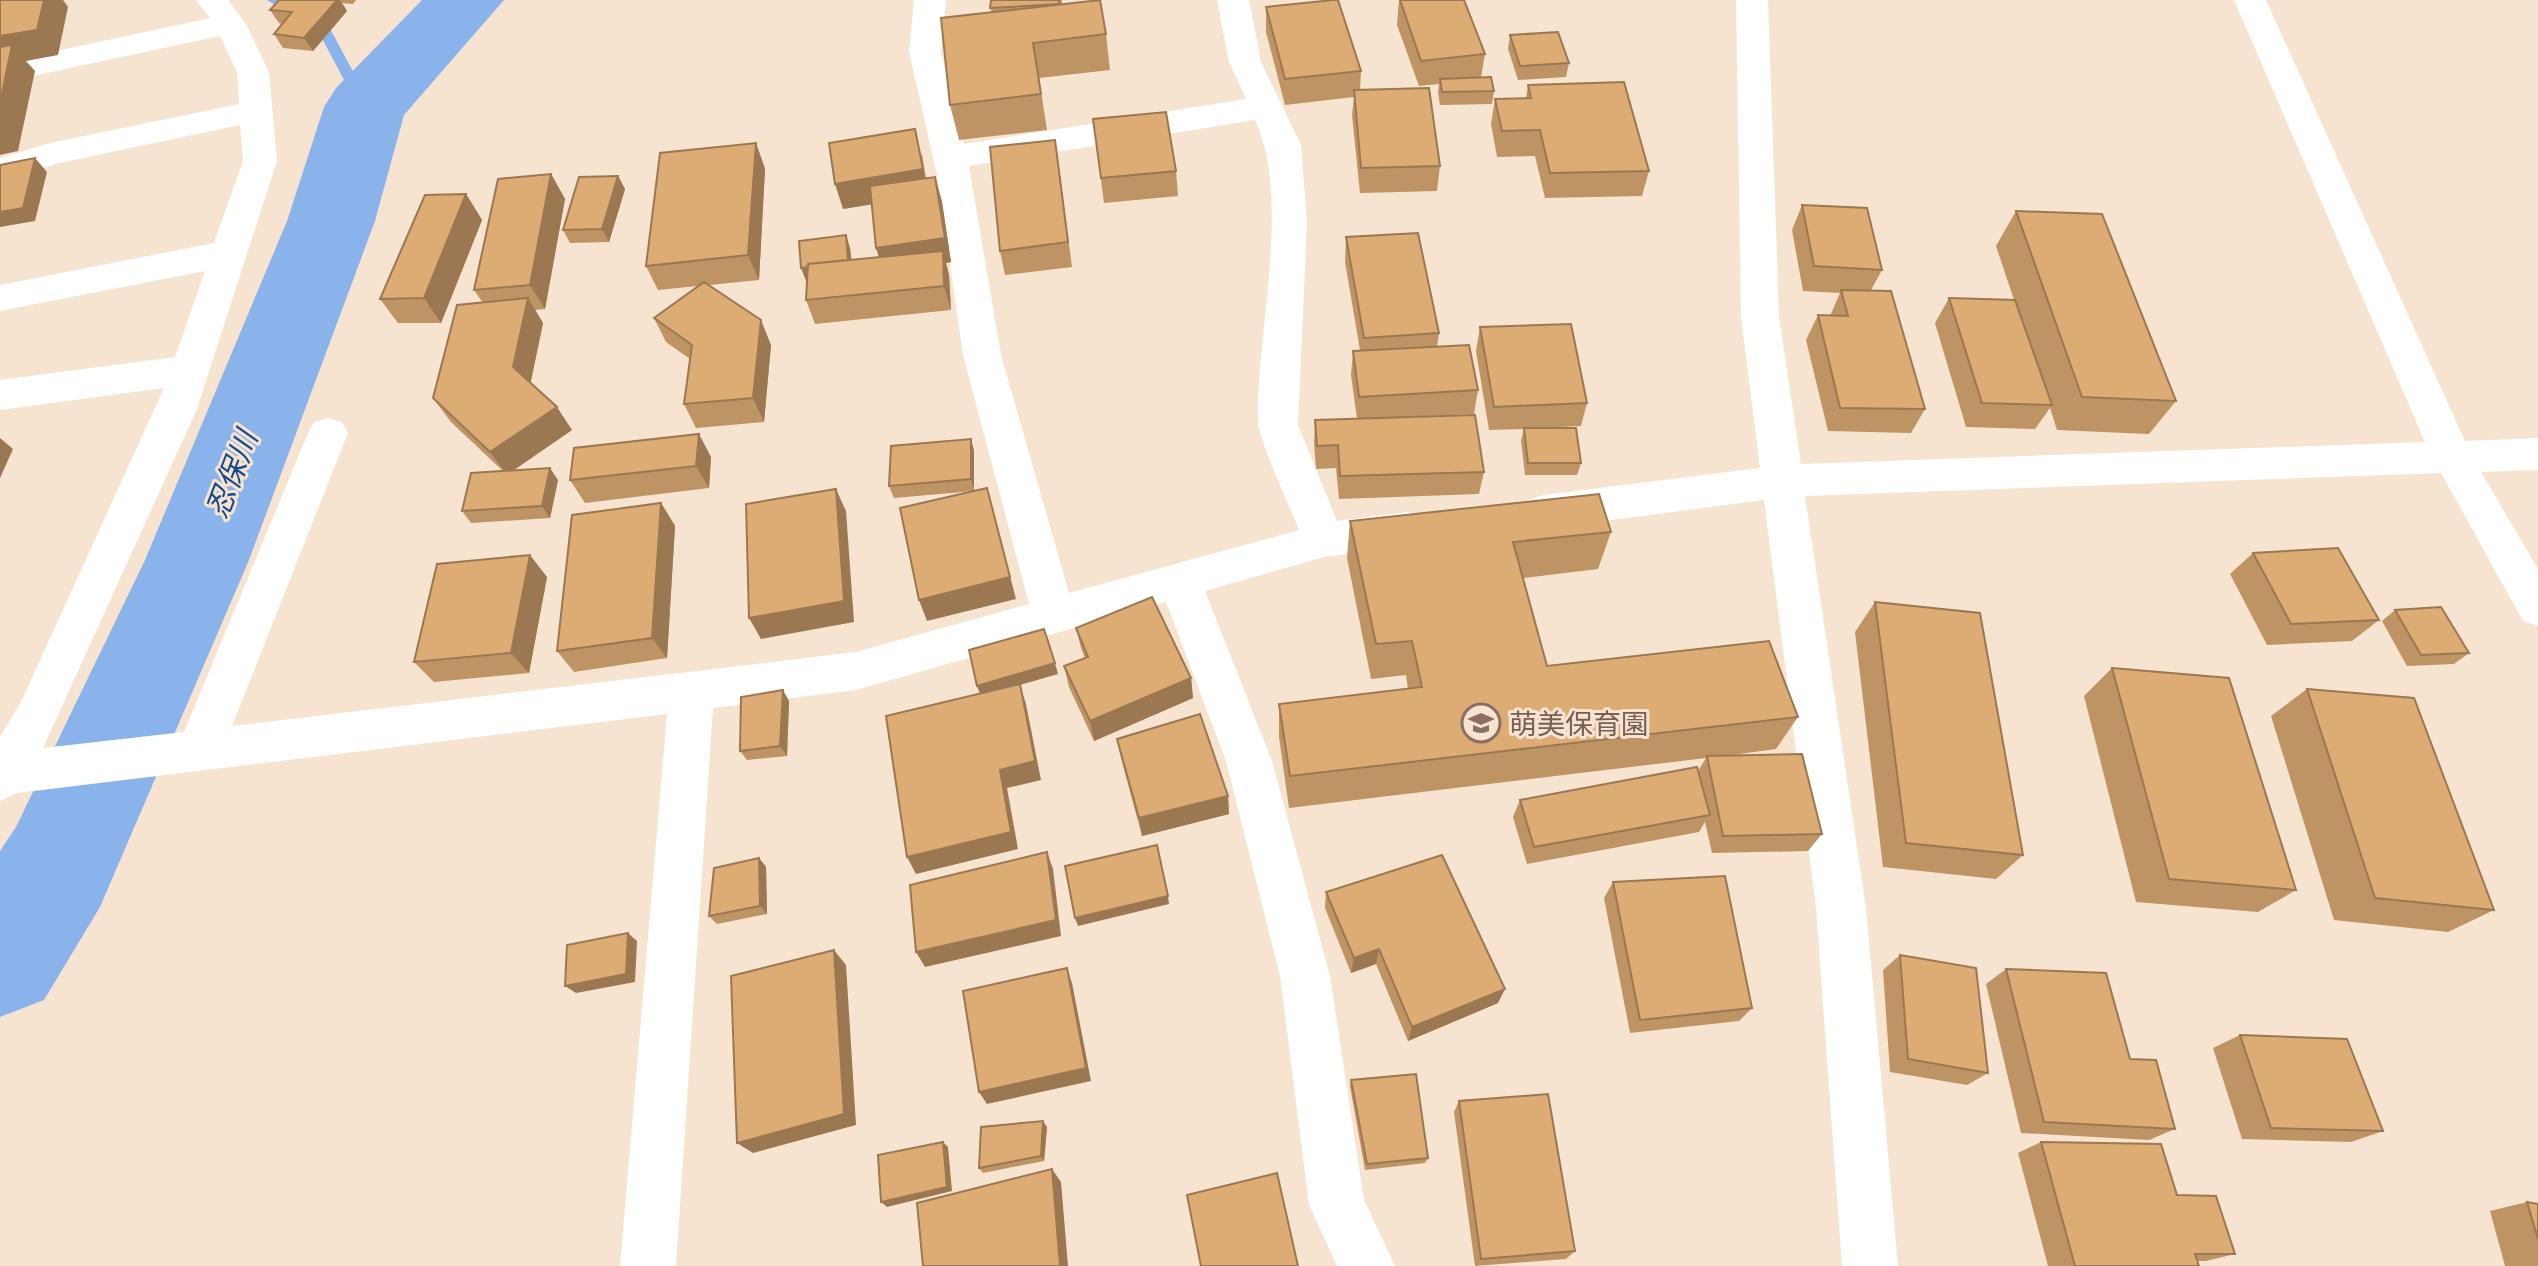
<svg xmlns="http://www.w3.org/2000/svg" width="2538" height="1266" font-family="'Noto Sans','Noto Sans JP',sans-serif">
	<rect width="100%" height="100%" fill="#f6e4d0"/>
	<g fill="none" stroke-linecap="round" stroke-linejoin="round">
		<path fill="#8bb3eb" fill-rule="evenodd" d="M267 0H283L327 23 372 107 370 110H360L317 29Z"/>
		<path fill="#8bb3eb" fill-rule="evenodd" d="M422 0H504L404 115 375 221 249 560 100 907 44 1000 0 1017V851L16 827 145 560 287 221 324 107 336 88Z"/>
		<path fill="#fff" fill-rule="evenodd" d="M196 0H228L246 24 269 72 277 161 197 409 43 748 184 732 308 433 314 422 328 418 342 422 348 433 232 726 856 652 1029 604 963 355 937 175 909 52 914 0H946L941 52 964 144 1246 99 1229 62 1217 0H1249L1261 62 1301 145 1307 223 1298 425 1337 521 1407 512 1422 517 1428 529 1422 541 1407 546 1324 557 1205 591 1272 761 1330 976 1364 1200 1395 1266H1337L1309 1205 1280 976 1226 761 1166 602 856 690 713 708 676 1266H620L667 714 17 793 0 801V737L21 702 164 388 0 410V380L175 357 205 271 0 311V285L214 243 243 161 240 125 55 164 0 182V158L50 143 239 104 237 72 220 36 0 83V63L210 18ZM1255 120C1292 200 1256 333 1258 422 1259 441 1290 507 1299 530L1069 593 1001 355 969 166Z
			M1736 0H1768L1779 317 1801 464 2425 442 2234 0H2266L2465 441 2538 438V470L2481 472 2538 569V626L2523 621 2441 473 1805 496 1866 908 1898 1266H1842L1816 908 1764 500 1543 529 1528 524 1522 512 1528 500 1543 495 1760 468 1741 317Z"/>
	</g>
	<path fill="#be9465" d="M279 0H356L353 4 342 3 347 11 313 51 283 48 274 34 283 24 279 23 270 10Z
		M991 0H1062V5L1106 34 1110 70 1039 78 1047 130 959 140 950 105 991 13Z
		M1399 0 1485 54 1481 77 1494 91 1492 104 1440 105 1438 92 1439 84 1419 86 1397 25Z
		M1266 7 1361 71 1360 90 1440 166 1437 191 1360 193 1352 115 1354 97 1285 105 1266 32Z
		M1510 35 1569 63 1566 77 1518 80 1508 49Z
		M1528 85 1649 171 1642 196 1545 198 1535 156 1497 157 1491 124 1495 99 1526 98Z
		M1093 119 1176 171 1178 196 1104 203Z
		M756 143 765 169 759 280 709 285 771 345 764 422 696 428 684 404 690 359 666 342 654 318 698 286 658 290 646 266Z
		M922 154 926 178 935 177 942 202 951 262 946 263 949 275 951 310 815 324 806 300V281L846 235 850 248 851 260 879 257 872 204 843 209Z
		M1059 166 1072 267 1005 275 1000 251Z
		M551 174 565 199 545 309 535 310 543 323 530 383 572 430 513 470 558 480 550 518 471 523 462 511 503 471 451 422 433 398 483 303 474 290Z
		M618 176 625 189 609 242 570 243 563 230Z
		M466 194 482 220 441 323H398L380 299Z
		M1802 205 1882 270 1871 290 1925 409 1911 433 1828 431 1806 340 1818 315 1830 316 1840 293 1803 291 1792 230Z
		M2016 211 2176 401 2149 434 2057 430 2050 408 2035 429 1966 427 1935 323 1949 298 2014 300 1996 246Z
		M1346 237 1439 333 1437 347 1478 390 1474 414 1429 416 1484 472 1479 494 1339 499 1336 468 1316 469 1314 443 1315 420 1357 419 1351 375 1353 351 1360 350 1345 262Z
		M1480 327 1587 403 1581 426 1537 428 1581 463 1577 475H1525L1521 440 1524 429 1489 430 1476 351Z
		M971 439 974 451V491L894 498 889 486Z
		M711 457 709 488 585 503 570 480Z
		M661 503 675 526 667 658 574 672 557 651Z
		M1350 521 1611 532 1598 569 1523 578 1547 666 1798 717 1776 749 1725 756 1822 834 1808 851 1712 853 1705 822 1699 832 1527 864 1513 817 1520 800 1698 771 1706 758 1289 808 1279 737V704L1408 689 1406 675 1371 679 1347 558Z
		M2253 553 2379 620 2352 641 2267 645 2230 574Z
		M547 577 529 673 434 682 414 662Z
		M1875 602 2023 855 1996 879 1883 867 1855 632Z
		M2395 610 2469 653 2454 664 2407 666 2382 621Z
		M1076 628 1191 678 1193 698 1094 741 1069 687 1064 666 1085 658 1081 648Z
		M2112 668 2296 890 2258 912 2136 902 2084 696Z
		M2307 689 2494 910 2448 932 2334 920 2271 716Z
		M789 701 787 756 747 760 740 751Z
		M1117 739 1228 796 1229 814 1142 836 1121 758Z
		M759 858 766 867 767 914 717 924 709 916Z
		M1613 882 1752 1008 1739 1021 1630 1033 1604 898Z
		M1326 892 1498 1003 1408 1041 1376 964 1351 973 1325 908Z
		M1900 955 1988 1073 1967 1085 1890 1072 1883 970Z
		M2006 969 2130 1059 2175 1129 2149 1140 2021 1133 1986 984Z
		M2240 1035 2383 1131 2351 1142 2242 1139 2213 1048Z
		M1351 1080 1428 1158 1425 1163 1365 1170 1350 1086Z
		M1459 1101 1575 1251 1566 1259 1475 1266 1454 1112Z
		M1047 1127 1044 1161 983 1173 979 1168Z
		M2041 1142 2177 1195 2235 1254 2206 1261H2198L2199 1266H2048L2018 1153Z
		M2527 1202 2538 1204V1266H2505L2490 1211Z"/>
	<path fill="#9b7852" d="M44 0H63L68 7 58 55 26 61 35 71 18 151 0 155V36Z
		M337 0H340L347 11 313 51 304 38Z
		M915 129 929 195 843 209 835 184Z
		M756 143 765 169 759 280 748 255Z
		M35 158 47 172 35 221 0 227V212Z
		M551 174 565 199 545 309 530 285Z
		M618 176 625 189 609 242 602 229Z
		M935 177 942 202 951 262 946 263 949 275 951 310 944 286 884 273 876 248Z
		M466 194 482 220 441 323 424 298Z
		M846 235 850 248 853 273 806 281 801 268Z
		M528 298 543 323 529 391 513 367Z
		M761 320 771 345 764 422 753 398Z
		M557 407 572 430 507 475 490 452Z
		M699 434 711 457 709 488 696 466Z
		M0 438 13 449 0 478Z
		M971 439 974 451V491L971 479Z
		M550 468 558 480 550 518 542 506Z
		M836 489 846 511 854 622 761 639 749 618Z
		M661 503 675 526 667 658 652 638Z
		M993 511 1016 599 927 621 919 600Z
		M530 555 547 577 529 673 511 653Z
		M1055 663 1058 674 1020 685 1026 704 1041 780 1007 788 1018 849 916 874 907 857 981 696 977 686Z
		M1191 678 1193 698 1094 741 1090 721Z
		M783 690 789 701 787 756 780 746Z
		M1228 796 1229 814 1142 836 1139 818Z
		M1047 852 1053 869 1061 936 925 967 916 952Z
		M759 858 766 867 767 914 760 906Z
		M1168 896 1169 904 1078 926 1075 918Z
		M628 933 637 941 635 982 576 993 565 986Z
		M1379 949 1376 964 1351 973 1354 958Z
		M834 950 846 965 856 1125 753 1153 737 1143Z
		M1067 968 1072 983 1091 1081 987 1104 979 1092Z
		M1505 989 1498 1003 1408 1041 1412 1027Z
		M1043 1121 1047 1127 1044 1161 1041 1156Z
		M943 1142 948 1147 952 1191 887 1207 881 1202Z
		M1052 1169 1061 1182 1068 1266H1060Z"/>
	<path fill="#ddac75" stroke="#9b7852" stroke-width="2" d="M0 0H44L37 30 0 36Z
		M279 0H337L304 38 274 34 292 12 270 10Z
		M991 0H1059V4L990 8Z
		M1100 0 1106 34 1033 43 1041 94 950 105 941 18Z
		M1333 0H1338L1361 71 1285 79 1266 7Z
		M1400 0H1464L1485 54 1421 61Z
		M1558 32 1569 63 1520 66 1510 35Z
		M12 45 0 103V47Z
		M1491 77 1494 91 1442 92 1440 79Z
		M1624 82 1649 171 1550 173 1540 130 1502 131 1495 99 1531 98 1528 85Z
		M1429 88 1440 166 1361 168 1354 90Z
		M1166 112 1176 171 1101 178 1093 119Z
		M915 129 923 169 835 184 829 143Z
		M1055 140 1068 242 1000 251 990 147Z
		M756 143 748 255 646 266 660 153Z
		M35 158 23 208 0 212V165Z
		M551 174 530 285 474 290 498 179Z
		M618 176 602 229 563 230 579 177Z
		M935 177 945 238 876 248 870 186Z
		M466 194 424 298 380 299 425 195Z
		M1802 205 1867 208 1882 270 1814 266Z
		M2016 211 2102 214 2176 401 2082 397Z
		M1418 233 1439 333 1364 338 1346 237Z
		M846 235 848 260 808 264V267L801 268 799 241Z
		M943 251 944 286 806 300 808 264Z
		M704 282 761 320 753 398 684 404 692 345 654 318Z
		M1841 290 1891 291 1925 409 1840 408 1818 315 1848 316Z
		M528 298 513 367 557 407 490 452 433 398 457 305Z
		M1949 298 2015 300 2052 405 1982 403Z
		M1571 324 1587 403 1494 407 1480 327Z
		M1469 345 1478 390 1359 397 1353 351Z
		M1475 415 1484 472 1340 476 1338 445 1317 446 1315 420Z
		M1524 428H1576L1581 463H1528Z
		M699 434 696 466 570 480 574 448Z
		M971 439V479L889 486 891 446Z
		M550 468 542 506 462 511 471 473Z
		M987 488 1010 577 919 600 900 508Z
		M836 489 844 601 749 618 746 504Z
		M1599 494 1611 532 1513 542 1547 666 1769 641 1798 717 1290 776 1279 704 1422 687 1412 641 1376 644 1350 521Z
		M661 503 652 638 557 651 572 515Z
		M2338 548 2379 620 2291 624 2253 553Z
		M530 555 511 653 414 662 437 564Z
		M1152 597 1191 678 1090 721 1064 666 1088 657 1076 628Z
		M1875 602 1980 613 2023 855 1906 843Z
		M2441 607 2469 653 2421 655 2395 610Z
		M1044 629 1055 663 977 686 969 650Z
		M2112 668 2229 678 2296 890 2169 879Z
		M1020 684 1035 761 1000 770 1011 832 907 857 886 716Z
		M2307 689 2414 698 2494 910 2375 898Z
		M783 690 780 746 740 751 741 697Z
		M1200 714 1228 796 1139 818 1117 739Z
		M1802 754 1822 834 1723 836 1707 756Z
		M1697 767 1710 815 1534 847 1520 800Z
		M1157 845 1168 896 1075 918 1065 866Z
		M1047 852 1056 920 916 952 910 885Z
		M1442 855 1505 989 1412 1027 1379 949 1354 958 1326 892Z
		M759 858 760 906 709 916 714 868Z
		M1725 876 1752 1008 1640 1020 1613 882Z
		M628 933 626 974 565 986 567 945Z
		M834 950 844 1114 737 1143 731 976Z
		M1900 955 1976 968 1988 1073 1908 1059Z
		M1067 968 1086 1068 979 1092 963 991Z
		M2006 969 2106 973 2130 1059 2156 1060 2175 1129 2044 1122Z
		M2240 1035 2347 1039 2383 1131 2271 1128Z
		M1416 1074 1428 1158 1367 1164 1351 1080Z
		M1548 1094 1575 1251 1481 1259 1459 1101Z
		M1043 1121 1041 1156 979 1168 981 1127Z
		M943 1142 947 1187 881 1202 878 1155Z
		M2041 1142 2161 1144 2177 1195 2216 1196 2235 1254H2195L2199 1266H2075Z
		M1052 1169 1060 1266H923L917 1203Z
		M1277 1173 1298 1266H1201L1187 1195Z
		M2527 1202 2538 1204V1239Z"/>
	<defs>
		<symbol id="school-ring" viewBox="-11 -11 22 22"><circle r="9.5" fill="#f6e4d0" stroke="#8d6e63" stroke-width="1.5"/><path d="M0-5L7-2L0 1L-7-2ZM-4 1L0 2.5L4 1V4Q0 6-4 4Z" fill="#8d6e63"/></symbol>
	</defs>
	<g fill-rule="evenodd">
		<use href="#school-ring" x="1459" y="701" width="44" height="44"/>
	</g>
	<g text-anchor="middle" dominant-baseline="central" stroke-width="6" stroke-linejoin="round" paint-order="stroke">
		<g font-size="28" fill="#785e54" stroke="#f6e4d0" text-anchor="start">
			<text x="1509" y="723">萌美保育園</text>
		</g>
		<g font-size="30" font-style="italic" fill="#164a8b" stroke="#f6e4d0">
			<text transform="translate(231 474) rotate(-69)">忍保川</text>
		</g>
	</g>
</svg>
